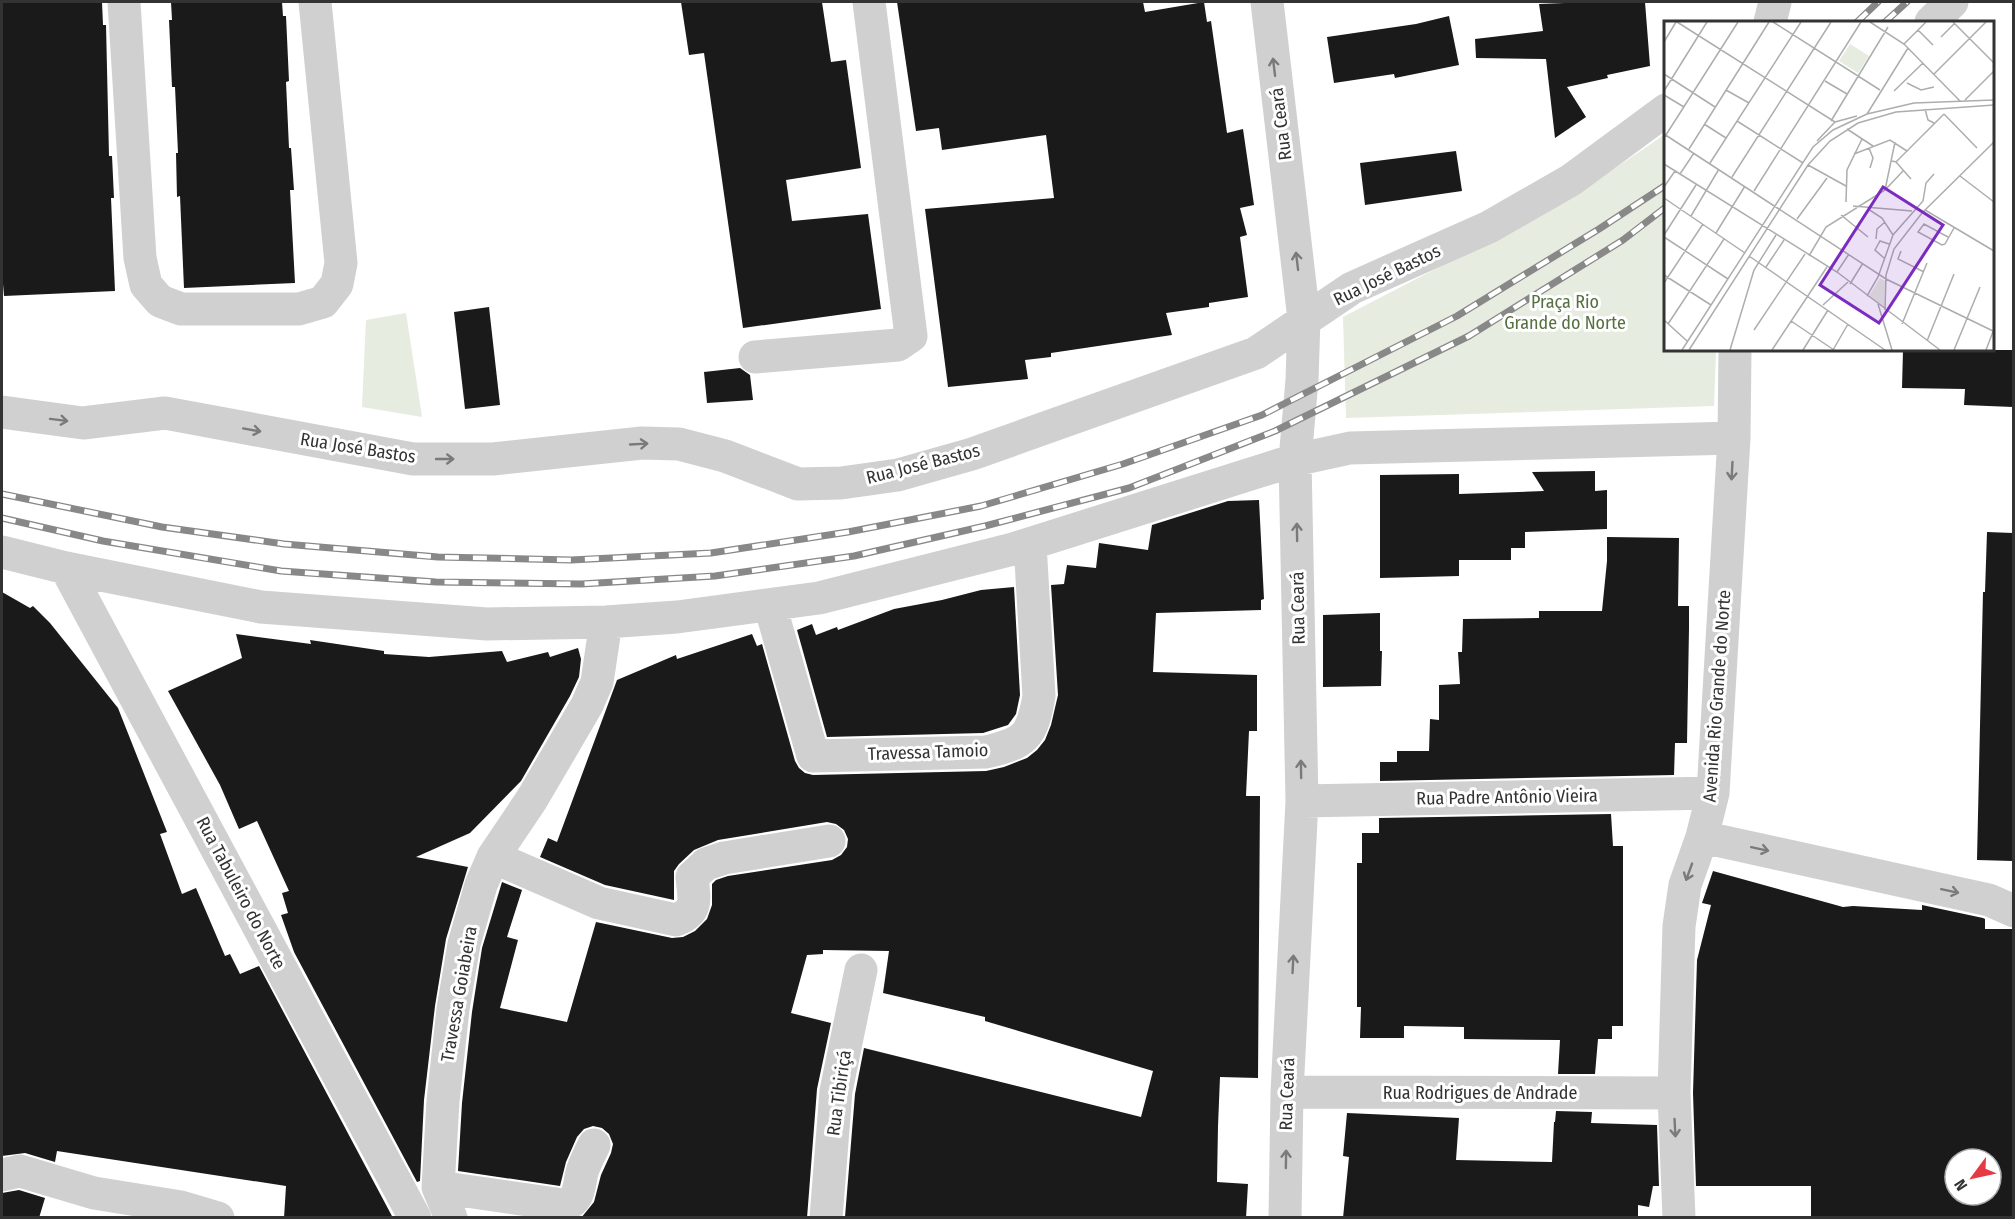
<svg xmlns="http://www.w3.org/2000/svg" width="2015" height="1219" font-family="'Fira Sans Condensed',sans-serif">
	<rect width="100%" height="100%" fill="#fff"/>
	<path fill="#e6ecdf" d="M1665 134 1666 350H1716L1714 406 1346 418 1343 317C1452 260 1565 206 1665 134Z
		M406 313 422 417 362 407 366 320Z"/>
	<path fill="#1a1a1a" fill-rule="evenodd" d="M2 2H102L103 25H106L109 156H112L114 198H111L115 291 4 296 3 284H2Z
		M171 2H282L283 16H286L289 81 286 82 289 148H291L294 190H290L295 283 184 288 180 196 177 197 176 153H178L175 87H172L169 20H172Z
		M681 2H822L831 62 846 60 861 168 786 180 792 221 868 214 881 309 743 328 704 53 689 55Z
		M897 2H1143L1145 12 1204 2 1207 22 1211 21 1227 133 1243 129 1254 205 1240 208 1247 235 1240 237 1248 297 1209 303V307L1166 313 1172 335 1051 353V357L1025 360 1028 379 948 387 925 209 1054 198 1046 135 942 150 939 128 916 131Z
		M1590 2H1645L1650 66 1607 75 1608 78 1567 87 1586 117 1555 138 1546 59 1476 58 1475 39 1543 31 1539 4Z
		M1449 16 1459 65 1395 78 1394 74 1334 83 1327 37 1416 24Z
		M1456 151 1462 191 1365 205 1360 163Z
		M489 307 500 405 465 409 454 312Z
		M1903 350H2013V407L1964 405 1965 389 1902 388Z
		M740 368 750 375 753 400 707 403 704 372Z
		M1595 471V491L1607 490V529L1525 532V548H1511V560H1459V576L1380 578V475L1459 474V494L1544 491 1532 472Z
		M1259 500 1264 599 1261 600V610L1156 613 1153 672 1257 675V731H1249L1246 796H1260L1258 1078 1220 1077 1218 1126 1217 1182 1248 1184 1246 1218 845 1217 855 1094 864 1048 1141 1117 1153 1071 985 1021V1017L883 993 889 951 823 950V954L807 955 791 1013 831 1023 817 1089 807 1218H581L594 1202 601 1175 611 1153 613 1144 609 1134 602 1128 593 1126 584 1129 577 1137 566 1162 560 1186 458 1171 462 1103 472 1012 482 948 502 882 522 890 507 937 518 940 500 1008 567 1022 596 922 672 938 683 937 695 931 707 919 712 905V884L716 880 728 876 832 860 841 855 847 847 848 839 844 830 836 824 827 822 718 840 694 850 679 864 674 871V900L605 885 540 857 548 838 557 842 617 680 676 655 677 659 752 634 757 646 762 644 795 761 799 768 805 773 813 775 986 771 1004 767 1027 758 1037 750 1045 740 1051 725 1058 695 1051 585 1064 584 1067 565 1096 568 1099 543 1148 550 1152 525 1228 501Z
		M1987 532 2013 533V861L1977 860 1983 592H1985Z
		M1607 537 1679 538 1678 606H1689V628L1687 743H1675L1674 775 1380 781V762H1397V751H1429L1430 719 1439 720V685L1460 684 1458 652H1462L1463 619 1539 618V611H1602L1607 561Z
		M1014 587 1020 695 1016 714 1008 725 983 733 827 737 797 630 812 624 816 635 837 627 838 630 894 609 942 600 981 590Z
		M2 592 30 608 33 606 50 623 118 708 167 832 160 834 182 894 196 888 225 956 230 954 240 974 259 966 393 1218H284L286 1186 57 1151 55 1162 25 1153 2 1156Z
		M1380 613V651H1382L1381 686 1323 687V615Z
		M236 634 311 644 310 640 384 651V654L429 657 502 651 507 662 548 652 550 657 578 648 581 659 579 677 570 696 521 781 470 833 416 857 468 867 446 939 435 1006 424 1100 420 1181 417 1182 294 952 281 915 288 913 282 893 289 891 257 821 239 829 220 785 168 691 242 658Z
		M1611 814 1613 846H1623V1026H1612V1039H1598L1595 1074H1558L1560 1040 1464 1039V1027L1404 1026V1038H1360L1361 1007H1357V863H1362V833H1379V818Z
		M1713 871 1843 907 1853 906 1922 910V905L1983 918 1985 919V929H2013L2012 1171H2013V1218H1811V1186H1696L1693 1093 1697 960 1711 905 1702 903ZM1955 1159H1991V1195H1955Z
		M1556 1111 1592 1112 1591 1123 1657 1125 1659 1186H1653L1649 1207 1638 1205V1218H1343L1349 1157 1343 1156 1347 1113 1459 1118 1456 1160 1552 1162 1554 1122H1555Z
		M19 1190 45 1198 39 1218H2V1193Z"/>
	<g fill="none" stroke-linecap="round" stroke-linejoin="round">
		<path stroke="#d0d0d0" stroke-width="33" d="M124 2 140 258 146 285 160 301 181 309H299L323 302 337 284 341 263 315 2
			M1267 2 1304 319 1302 380 1295 460 1302 801 1287 1092 1285 1218
			M1770 22 1775 2
			M1931 22 1952 2
			M755 357 898 345 911 336 869 2
			M2 412 83 423 165 413 413 459H493L642 443 679 444 725 456 798 484 841 483 898 475 972 454 1256 353 1352 288 1489 227 1571 180 1666 110
			M2 552 66 568 261 607 487 624 606 622 677 617 819 598 1013 549 1295 460 1350 448 1734 438
			M66 568 415 1218
			M770 605 813 756 986 752C1026 743 1032 736 1039 696L1030 544
			M1302 801 1713 793
			M1702 837 1989 900 2014 911
			M493 857 599 903 676 920C699 911 694 899 692 877L706 864 724 858 829 841
			M1287 1092 1674 1093
			M2 1175 20 1171 94 1193 181 1207 218 1218
			M438 1187 563 1205C582 1201 578 1183 583 1169 586 1161 590 1153 594 1145
			M451 1218 438 1187 443 1101 453 1009 464 944 481 885 493 857 532 799 587 705 597 682 606 622
			M826 1218 836 1091 861 970
			M1679 1218 1674 1093 1679 926 1685 885 1702 837 1713 793 1734 438 1735 350"/>
		<defs>
			<path id="rail" d="M1857 22 1878 2
				M1885 22 1907 2
				M2 494 162 527 284 544 438 557 571 560 711 553 848 532 981 506 1123 464 1262 415 1457 316 1599 229 1666 185
				M2 518 103 541 281 571 436 582 581 584 715 576 854 556 985 526 1129 488 1275 431 1469 336 1623 240 1666 207"/>
		</defs>
		<use href="#rail" stroke="#888" stroke-width="7"/>
		<use href="#rail" stroke="#fff" stroke-width="4.5" stroke-dasharray="14" stroke-linecap="butt"/>
	</g>
	<defs><path id="oneway-shaft" d="M-6 0H5M1.5-3L5.5 0L1.5 3" fill="none" stroke-width="1.6" stroke-linecap="round" stroke-linejoin="round" transform="scale(1.5)"/></defs>
	<g stroke="#7a7a7a">
		<use href="#oneway-shaft" transform="translate(1274 67) rotate(-97)"/>
		<use href="#oneway-shaft" transform="translate(1297 261) rotate(-97)"/>
		<use href="#oneway-shaft" transform="translate(59 420) rotate(7)"/>
		<use href="#oneway-shaft" transform="translate(252 430) rotate(10)"/>
		<use href="#oneway-shaft" transform="translate(639 444) rotate(-3)"/>
		<use href="#oneway-shaft" transform="translate(445 459)"/>
		<use href="#oneway-shaft" transform="translate(1732 471) rotate(93)"/>
		<use href="#oneway-shaft" transform="translate(1297 532) rotate(-91)"/>
		<use href="#oneway-shaft" transform="translate(1301 769) rotate(-91)"/>
		<use href="#oneway-shaft" transform="translate(1760 849) rotate(12)"/>
		<use href="#oneway-shaft" transform="translate(1689 872) rotate(110)"/>
		<use href="#oneway-shaft" transform="translate(1950 891) rotate(12)"/>
		<use href="#oneway-shaft" transform="translate(1293 964) rotate(-87)"/>
		<use href="#oneway-shaft" transform="translate(1675 1128) rotate(87)"/>
		<use href="#oneway-shaft" transform="translate(1286 1159) rotate(-89)"/>
	</g>
	<g text-anchor="middle" dominant-baseline="central" stroke-width="6" stroke-linejoin="round" paint-order="stroke">
		<g font-size="18" fill="#333" stroke="#fff">
			<text transform="translate(1281 124) rotate(-97)">Rua Ceará</text>
			<text transform="translate(1387 275) rotate(-26)">Rua José Bastos</text>
			<text transform="translate(358 448) rotate(9)">Rua José Bastos</text>
			<text transform="translate(923 464) rotate(-14)">Rua José Bastos</text>
			<text transform="translate(1298 608) rotate(-91)">Rua Ceará</text>
			<text transform="translate(1717 696) rotate(-86)">Avenida Rio Grande do Norte</text>
			<text transform="translate(928 752) rotate(-2)">Travessa Tamoio</text>
			<text transform="translate(1507 797) rotate(-1)">Rua Padre Antônio Vieira</text>
			<text transform="translate(241 893) rotate(62)">Rua Tabuleiro do Norte</text>
			<text transform="translate(459 994) rotate(-80)">Travessa Goiabeira</text>
			<text transform="translate(839 1093) rotate(-82)">Rua Tibiriçá</text>
			<text x="1480" y="1093">Rua Rodrigues de Andrade</text>
			<text transform="translate(1287 1094) rotate(-88)">Rua Ceará</text>
		</g>
		<g font-size="18" fill="#56703f" stroke="#fff">
			<text x="1565" y="302">Praça Rio<tspan x="1565" dy="21">Grande do Norte</tspan></text>
		</g>
	</g>
	<g transform="translate(1664 21)">
		<rect width="330" height="330" fill="#fff"/>
		<path d="M186 23 205 35 194 52 175 40ZM216 257 221 260 220 286 205 275Z" fill="#e6ecdf"/>
		<path fill="none" stroke="#adadad" stroke-width="1.5" d="M13 1 171 101M109 1 216 69M206 1 240 23 296 80M289 1 330 42M254 9 269 24M277 16 291 2M0 21 12 1M240 23 262 1M0 53 51 86M270 53 322 1M161 60 183 73M243 62 257 69 270 66M62 69 85 82M0 70 43 1M230 70 259 42M0 74 20 86M301 79 330 50M261 88 264 99 270 102M203 93 244 27M280 93 313 127M73 100 139 142M167 100 224 6M40 103 62 117M183 108 209 125M0 113 222 258 329 310M0 117 74 1M153 120 171 101 193 95M205 127 209 137 206 147M25 128 105 1M190 133 226 119 243 130M228 140 232 141 280 93M232 141 247 158M46 142 137 1M0 143 173 251 276 329M144 144 182 165M16 153 30 132M296 155 330 181M68 156 167 1M0 166 11 150M222 168 239 150M90 170 197 1M0 177 81 232M182 181 183 149 198 118M189 185 248 190M204 188 218 197 229 214M261 189 330 230M177 194 204 216M27 195 55 148M133 198 163 157M52 212 81 165M0 214 32 164M0 216 64 258M284 216 260 203 254 211 278 224 281 223 290 207M212 218 213 208 221 201M237 230 234 238 260 251M85 235 221 329M145 235 162 206 221 169 231 121M220 237 211 229 216 220 225 223M102 246 120 219M173 251 185 233M0 254 47 284M0 262 39 203M186 263 199 242M203 275 214 256 229 214 259 180 262 162 270 153M214 283 228 329M159 284 184 261M221 289 222 254 230 228 258 192 330 121M0 299 23 320M127 300 170 329M4 303 60 218M238 303 263 242M90 309 141 233M263 320 290 253M18 329 149 126 169 109 203 93 250 82 330 79M25 329 144 144 166 120 194 102 232 91 330 84M66 329 90 249 112 214M108 329 163 246M139 329 164 289M169 329 184 303M290 329 316 266M322 329 330 308"/>
		<path fill="#7b2cbf" fill-opacity="0.15" stroke="#7b2cbf" stroke-width="3" d="M219 166 279 204 215 302 156 264Z"/>
		<rect width="330" height="330" fill="none" stroke="#333" stroke-width="3"/>
	</g>
	<rect width="2015" height="1219" fill="none" stroke="#333333" stroke-width="6"/>
	<g transform="translate(1973 1177) rotate(237)"><circle r="28" fill="#ffffff" stroke="#adadad" stroke-width="1.5"/>
	<path d="M0-4.5L10 22L0 15L-10 22Z" fill="#e63946"/>
	<text y="-9" font-size="16" font-weight="bold" text-anchor="middle" fill="#333333">N</text>
	</g>
</svg>
